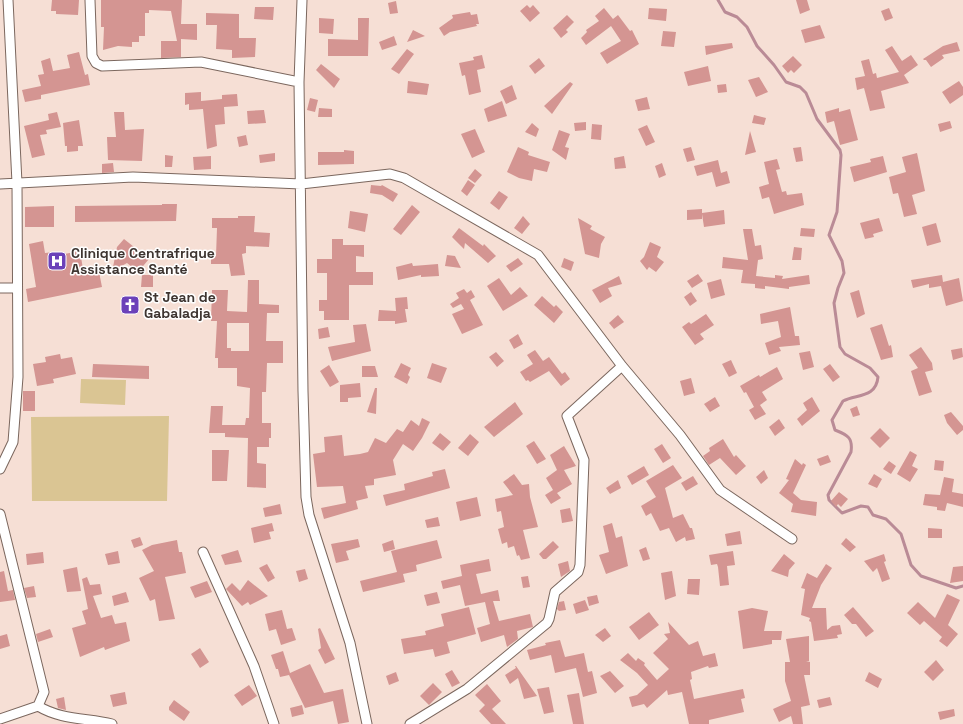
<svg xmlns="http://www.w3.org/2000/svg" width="963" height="724" font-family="'Space Grotesk',sans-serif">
	<rect width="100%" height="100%" fill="#f6dfd5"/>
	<path fill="#dac593" d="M81 379 126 380 125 405 80 403Z
		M169 416 167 501H32L31 417Z"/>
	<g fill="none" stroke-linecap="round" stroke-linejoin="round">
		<path stroke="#ba8b96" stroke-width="3" d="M718 0 725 12 737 17 747 27 757 46 774 65 786 82 800 87 806 93 817 119 840 150 841 155 837 212 829 235 842 261 844 273 838 288 834 303 840 347 845 354 870 368 878 377C876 398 857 394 843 401L832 420 835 430C848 435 853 438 851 452L828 495 829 500 842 513 861 506 868 507 873 515 886 519 901 534 911 565 921 576 956 588 963 586"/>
	</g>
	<path fill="#d49592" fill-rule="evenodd" d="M52 0H79L78 15 56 14V11H51Z
		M101 0H182L181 24H197V40L181 39V57L161 58V41H177L171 11 149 10V13H145V36H139V42H132V47L118 46 103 50 104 27H101Z
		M796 0H807L810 10 800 14Z
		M396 1 398 13 390 14 388 3Z
		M527 5 530 8 533 5 540 13 530 22 520 11Z
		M255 7H274L273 20 254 19Z
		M604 8 613 19 618 15 630 31 632 30 639 44 607 64 600 53 621 41 611 26 586 45 581 38 587 32 586 30 599 21 595 16Z
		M649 8 667 9 666 21 648 19Z
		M889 8 893 18 885 21 881 11Z
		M470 12 471 15 477 14 479 24H476L477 26 450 32 444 36 439 28 453 18 452 15Z
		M206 13 239 14V38H256L255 57 232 58V50L216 49 217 25H206Z
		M567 15 574 22 566 30 568 32 561 38 553 28Z
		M319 18 334 19 333 34 319 33Z
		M358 18H369L368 56H328V39L358 40Z
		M820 25 825 38 805 43 801 30Z
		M413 30 425 36 407 42Z
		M663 31 676 32 674 47 661 46Z
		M394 36 397 45 382 50 379 42Z
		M957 42 960 51 942 55 944 58 931 67 926 60H924L923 59 943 46Z
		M732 43 733 48 706 55 705 46Z
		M892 46 902 61 911 55 918 65 904 75 909 83 881 91 885 108 870 111 864 88 857 90 855 78 865 76 861 61 869 59 873 74 876 73 877 78 899 72 885 50Z
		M407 49 414 54 399 74 391 69Z
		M79 52 85 75 88 74 90 85 41 95V99L25 102 22 90 41 86 38 75 44 74 41 61 50 58 53 71 70 68 67 55Z
		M482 55 485 68 477 70 481 92 469 95 465 75 462 76 459 63 474 60 473 57Z
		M793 56 802 65 794 73 791 70 788 73 782 66Z
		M539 58 545 66 535 74 529 66Z
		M321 64 340 79 334 88 316 70Z
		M708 66 711 81 688 86 684 72Z
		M759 77 768 92 756 97 748 80Z
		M408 81 429 84 427 95 407 93Z
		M959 81 963 87V95L950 104 942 92Z
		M570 82 573 84 552 114 544 106Z
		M726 84 727 92 718 93 717 85Z
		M512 85 517 99 506 104 500 91Z
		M201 92V101L222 99V95L237 94 238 106 224 107 225 124 215 125 217 146 207 149 203 109 189 110V104L185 105V93Z
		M647 97 650 109 638 111 635 100Z
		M310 98 318 100 315 112 307 110Z
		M502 101 507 116 488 122 484 109Z
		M319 108 332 109V117H318Z
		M839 108V112L850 109 858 140 840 145 834 121 827 123 825 112Z
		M264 110 266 123 248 124 247 111Z
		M57 112 61 127 46 130 47 134 40 135 45 155 32 158 24 126 49 120 48 114Z
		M114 112H124L125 130 144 129 142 161 108 160 107 137H116Z
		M754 115 766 118 764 125 752 123Z
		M79 120 83 146H78V151L67 152V146H65L63 123Z
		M950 121 952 128 940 132 938 124Z
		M586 122V130L575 131 574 123Z
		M532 123 539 129 536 137 525 132Z
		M592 124 602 125 601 140 591 139Z
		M647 125 655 142 646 146 638 129Z
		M475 129 485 152 472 158 461 134Z
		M559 130 570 134 565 147 569 148 566 160 552 150Z
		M750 131 756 152 745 155Z
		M246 135 248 145 239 147 237 137Z
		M518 147 529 152 528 155 550 162 547 172 534 169 532 181 519 178 507 172Z
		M691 147 695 160 687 162 683 149Z
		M801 147 803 161 796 162 793 148Z
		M344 150 354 151V164L318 165V152H344Z
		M275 153V161L260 163 259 155Z
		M917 153 925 191 912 195 917 214 904 217 898 193 893 194 889 177 906 172 902 157Z
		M165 155 173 156 172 167H165Z
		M211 156V169L194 170 193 157Z
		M624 156 626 168 615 169 614 158Z
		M883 156 887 172 854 182 850 167 871 162 870 159Z
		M777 159 780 169 776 170 782 192 786 191 787 195 802 193 804 205 774 214 769 197 762 199 759 187 769 184 764 162Z
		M718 160 721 173 727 171 730 183 716 187 712 172 697 176 694 166Z
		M113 163 114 172 102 173V164Z
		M662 163 666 175 659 178 655 166Z
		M475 169 482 175 475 183 468 178Z
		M468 180 475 185 467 196 461 191Z
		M371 185 381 186 382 185 398 194 393 202 382 195 370 193Z
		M499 191 508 197 499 210 490 203Z
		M162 204H177L176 221 75 222V206L162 205Z
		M412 205 420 212 401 235 393 229Z
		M54 206V227H25V207Z
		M702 209V213L724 210 725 224 704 227 702 214V219L687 220V210Z
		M350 211 368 214 365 232 348 228Z
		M238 216H255L254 232 270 233 269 247 246 246V253L242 254 245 275 231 276 229 264H211V256H216L217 228H212V218H238Z
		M523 216 530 224 522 234 514 228Z
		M578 218 592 226 590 229 605 237 601 244 599 258 585 254Z
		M879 218 883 231 873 234 874 237 865 239 860 223Z
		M936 223 941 242 927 246 922 227Z
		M459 228 483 246 484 244 496 256 488 263 465 243 464 249 452 237Z
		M801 228 815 229 814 237 800 236Z
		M743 229H752L755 246 761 245 763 259 758 260 756 276 775 278V275L783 276 782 279 809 275 810 284 789 287V289L765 286V289L755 288V284L741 283 743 270 722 268 723 257 748 260Z
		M124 239 149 259 138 272 127 263 118 268 113 267 117 247Z
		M332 239H343V245H364V257L356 256V272H373V285H349V320H324V311H319V300H327V273H317V259H332Z
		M43 241 45 253 54 252V256L80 251 84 275 99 272 102 287 28 302 26 289 36 287 29 244Z
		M650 242 661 247 657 257 664 262 656 272 649 267 647 270 640 261 644 257Z
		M794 247 802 248 801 260H792Z
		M447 255 455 256 461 268 445 266Z
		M518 258 523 264 511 272 506 266Z
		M564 258 574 262 571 271 561 267Z
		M412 263 413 266 438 264 439 276 421 277V275L398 280 396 267Z
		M698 274 703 281 692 288 687 281Z
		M142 275H153V287H141Z
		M942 275 943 282 959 278 963 301 946 306 941 286 929 288V284L913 288 911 280Z
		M619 276 622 284 608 288 612 296 600 303 592 290Z
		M499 278 511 295 520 287 528 296 503 311 487 286Z
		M721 279 725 295 711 299 707 283Z
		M248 280H259V304L279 305V313H267L266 341H283V363H267L266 392H262V423H271V438H269V447H257V463L266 464V488L247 487 248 438 225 437V433H209L211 406H223L222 425H245L246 418H249L250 388 237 386V368H218V358H215L217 321H211L212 290H228L227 311 247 312ZM227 323H249V351H231V348H227Z
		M464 289 467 293 471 290 475 297 470 300 483 325 462 334 452 314 464 309 461 304 453 308 450 304 459 298 456 293Z
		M859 290 865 314 857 318 850 293Z
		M691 292 697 301 690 306 684 297Z
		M542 296 554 307 556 305 563 312 554 323 534 305Z
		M407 297 408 309H405L407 322 395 324V321H378L379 310 396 311 395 298Z
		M790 307 795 336H799L800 345 779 347 781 351 769 355 765 343 781 337 778 321 761 324 760 314Z
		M706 314 714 325 700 334 704 339 695 345 682 327 689 322 691 324Z
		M618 315 624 322 614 329 609 323Z
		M366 324 371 351 332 361 328 347 355 342 353 325Z
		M882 324 889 346 891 345 893 357 881 360 870 328Z
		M328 327 330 337 319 339 318 329Z
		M518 334 523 344 514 349 509 340Z
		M921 347 932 363 933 370 925 372 932 392 919 396 911 371 918 368 909 355Z
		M962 348 963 357 953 360 951 350Z
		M535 350 543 361 549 357 562 374 565 372 570 379 561 386 549 371 530 382 528 380 526 381 520 372 533 364 527 355Z
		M810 351 814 367 803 370 799 353Z
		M496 352 504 361 497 367 489 357Z
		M60 354 61 359 72 357 76 374 53 379 54 383 37 386 33 364 46 362 45 357Z
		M731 360 737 373 729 377 722 364Z
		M401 363 411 368 408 375 410 377 407 384 394 377Z
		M432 363 447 368 441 383 427 378Z
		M93 364 149 366V379L92 377Z
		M830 364 840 377 833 382 823 369Z
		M329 365 339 382 330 387 320 371Z
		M362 366H375L378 377H362Z
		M777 367 783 379 762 392 767 400 760 405 766 414 755 420 749 410 754 407 746 392 744 393 740 386 759 375 760 377Z
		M691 378 695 393 684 396 680 381Z
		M360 383 361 397 348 398V402H340V385Z
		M375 388H377L376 414 367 412Z
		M23 391H35V411H23Z
		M715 397 720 406 710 412 704 404Z
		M812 397 820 411 802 426 797 419 807 410 803 403Z
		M515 402 523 414 494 437 484 427Z
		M857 406 860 415 853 417 850 409Z
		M951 412 963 426V430L957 435 947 423 944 415Z
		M422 418 430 422 422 438 413 451 403 444 393 460 396 475 374 479V485L365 486 368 498 356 501 358 509 324 519 321 508 346 503 343 486 317 487 313 454 325 452 324 437 342 435 344 456 360 454 368 452 375 438 386 443 397 429 403 432 411 420 419 426Z
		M779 419 785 428 775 436 769 427Z
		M880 428 890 438 880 448 870 438Z
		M440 433 451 442 443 451 432 443Z
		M470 434 479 442 468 456 458 448Z
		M723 439 734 457 736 455 746 466 736 475 720 458 709 465 703 456 710 451 709 448Z
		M534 441 546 459 537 464 526 446Z
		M662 444 671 458 663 463 654 449Z
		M564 446 576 466 564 470 572 484 557 493 561 498 551 504 545 495 553 490 546 478 557 470 550 455Z
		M212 450H229L227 481H212Z
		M910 451 917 455 912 466 918 469 910 482 897 474Z
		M828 455 831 462 820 466 817 459Z
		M795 459 802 465 803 463 806 465 793 493 801 500 817 502 816 516 791 512 793 504 779 493 789 480 786 479Z
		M935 460 944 461 943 471 934 470Z
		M889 461 896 466 891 474 883 469Z
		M673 465 682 478 665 488 673 518 683 514 690 528H692L695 539 686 541 685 537 676 542 669 528 660 531 651 513 646 516 641 506 656 497 646 481Z
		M644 466 649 475 632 485 627 476Z
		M445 469 450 488 386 506 383 495 405 490 404 484 433 476 432 472Z
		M764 470 768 478 761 484 756 477Z
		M514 474 522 485 529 484 530 497 538 527 523 530 530 558 521 560 519 555 517 556 514 546 508 548 507 542 502 544 498 529 504 527 501 511 497 512 495 499 513 495 503 482Z
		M874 474 882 479 877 488 868 484Z
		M693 476 698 484 686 491 681 483Z
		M944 477 954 479 952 492 963 494V507L947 503 945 511 937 510V507L923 505 925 494 940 495Z
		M618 480 621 488 610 494 606 488Z
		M839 492 848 499 841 507 838 504 836 507 831 501Z
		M477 497 481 516 460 521 456 502Z
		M280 504 282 514 265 517 263 508Z
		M570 508 573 521 562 523 560 510Z
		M438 517 440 526 427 528 425 520Z
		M272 523 274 531 269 532 271 539 254 543 251 528Z
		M612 523 616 538 622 536 628 566 606 574 599 555 609 552 603 526Z
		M928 528 942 529V538H928Z
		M740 531 742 544 727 546 725 534Z
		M140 537 143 545 134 548 131 540Z
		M846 538 856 547 850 552 841 544Z
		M358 539 360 547 346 551 349 560 336 563 331 544Z
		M177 540 179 552H182L186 573 165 577 175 619 159 621 155 599 150 601 139 578 154 571 142 550 152 545Z
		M393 540 395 549 384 552 382 544Z
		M437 540 442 558 416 565 417 571 403 574 405 582 363 592 360 581 397 572 391 551Z
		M553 541 559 547 546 559H543L539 554Z
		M646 547 650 559 643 561 639 550Z
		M238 550 242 562 225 565 221 555Z
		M118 551 120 563 108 565 105 554Z
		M733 551 735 565 727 566 729 585 720 586 718 567 717 564 711 565 709 555Z
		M43 552 44 563 27 565 26 554Z
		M784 554 795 563 789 570 788 577 771 571Z
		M884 554 886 561 884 562 890 579 882 582 877 568 873 572 864 561Z
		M489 559 491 571 476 574 481 594 498 590 500 601H493L499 621 530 614 533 627 517 631 518 639 507 647 504 635 481 642 477 628 490 624 485 602 465 606 460 585 443 589 441 581 462 576 460 565Z
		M568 561 570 571 561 577 558 564Z
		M267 564 275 578 268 582 259 568Z
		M826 564 832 568 821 585 812 608H826L827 630 832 626 840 625 842 634 837 635 838 638 814 641 811 622 809 621 810 618 801 615 805 589 801 588 807 573 817 578Z
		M963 566V581L950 583 953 567Z
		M77 567 81 591 67 592 63 570Z
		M305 569 308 579 299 582 296 571Z
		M4 571 8 591 13 590 15 600 0 602V572Z
		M672 571 676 596 665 600 661 573Z
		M528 576 530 587 523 588 521 577Z
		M87 577 90 585 100 584 102 594 93 596 101 618 112 615 115 624 126 622 130 641 105 650 104 647 80 657 72 628 86 624 82 611 88 609 82 579Z
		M688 579H700L699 595 687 594Z
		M248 580 268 596 250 605 248 602 242 606 226 589 232 583 240 591Z
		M207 581 212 592 195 598 190 587Z
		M34 586 36 597 27 598 24 588Z
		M126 592 129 602 114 606 112 596Z
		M437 592 440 603 427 606 424 595Z
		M947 594 960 600 948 625 958 634 947 647 939 641 942 637 924 621 920 625 907 613 918 602 935 618Z
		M597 595 599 603 589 606 587 597Z
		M585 600 589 610 576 614 573 604Z
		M564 601 566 610 559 611 557 609 559 602Z
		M469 607 476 634 447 642 450 653 435 657 433 649 404 654 401 639 426 635 425 631 444 626 441 614Z
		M853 607 874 631 866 637 856 624H852L844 615Z
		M752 608 768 611 764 631H782L781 640H772V644L743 649 738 611Z
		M282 610 287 629 292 628 296 640 281 645 276 629 269 631 265 614Z
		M649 612 659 625 639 640 629 627Z
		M668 622 689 645 698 641 703 656 715 653 718 666 709 668 708 666 691 672 692 679 690 680 694 699 743 689 745 698 741 699 744 712 709 720V724H689L682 692 668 695 667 690 647 708 644 704 632 707 629 697 637 695 648 685 637 673 620 660 628 653 636 661 638 658 645 663 644 665 657 680 669 669 653 653 668 639 664 634 670 633Z
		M320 628 335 659 325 664 318 650 321 648 318 629Z
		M605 628 611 636 603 642 595 635Z
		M50 629 53 637 38 642 36 634Z
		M7 634 10 646 0 649V636Z
		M809 636V661H806L810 662V675H804L810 705 801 707 803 724H793L791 716 779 722 773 709 791 701 785 681V662H790L786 639Z
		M560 640 565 657 584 653 588 672 592 671 597 693 583 697 576 668 555 673 551 655 530 660 527 650 546 645 545 643Z
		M200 648 209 662 200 668 191 654Z
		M283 651 290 673 310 664 324 693 343 689 349 722 338 724 333 701 305 708 289 675 280 677 278 669H276L271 655Z
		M936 660 944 670 933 681 924 672Z
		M515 666H516L537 696 524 699 518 678 510 684 505 675 516 668Z
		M452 670 460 683 452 687 445 674Z
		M610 671 624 686 615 693 600 676Z
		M396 672 399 681 389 685 386 676Z
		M869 672 882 679 878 688 865 681Z
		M433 683 442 692 429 705 420 696Z
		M487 684 501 701 492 709 506 724H491L479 711 485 705 475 695Z
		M249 685 257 696 242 706 234 695Z
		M549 687 554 712 544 714 537 689Z
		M125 692 127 704 113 707 110 695Z
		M579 693 584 724H573L567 695Z
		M64 697 66 710 58 708 56 699Z
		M830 697 832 705 819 708 817 700Z
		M174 700 190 712 184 721 169 710V707Z
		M302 705 304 714 292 717 290 708Z
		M954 709 955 716 940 720 938 712Z"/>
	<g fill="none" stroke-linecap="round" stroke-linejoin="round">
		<defs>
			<path id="minor" d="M90 0 92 56 96 63 102 66 201 62 299 82
				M302 0 299 82 303 391 306 497 309 515 350 643 367 724
				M0 184 133 177 301 184 390 174 404 178 538 255 622 366 680 435 720 490 792 539
				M0 288H16
				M0 469 13 442 18 377 17 183 8 0
				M0 514 44 692 38 706 0 719
				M203 552 254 666 274 724
				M38 706C61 720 87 718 112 724
				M410 724 467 689 547 623 549 619 555 592 578 572 580 565 584 460 567 416 622 366"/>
		</defs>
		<use href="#minor" stroke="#7b675e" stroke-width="11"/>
		<use href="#minor" stroke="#fff" stroke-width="9"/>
	</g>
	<defs>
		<symbol id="hospital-square" viewBox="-11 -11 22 22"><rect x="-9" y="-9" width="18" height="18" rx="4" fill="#6b41b9" stroke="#fff"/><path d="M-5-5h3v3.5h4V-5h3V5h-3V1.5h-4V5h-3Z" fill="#fff"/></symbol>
		<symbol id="church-square" viewBox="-11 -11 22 22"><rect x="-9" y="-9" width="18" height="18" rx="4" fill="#6b41b9" stroke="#fff"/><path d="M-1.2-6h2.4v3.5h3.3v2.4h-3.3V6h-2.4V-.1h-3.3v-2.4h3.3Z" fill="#fff"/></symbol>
	</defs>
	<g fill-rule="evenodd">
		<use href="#hospital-square" x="46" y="250" width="22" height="22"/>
		<use href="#church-square" x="119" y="294" width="22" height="22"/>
	</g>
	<g text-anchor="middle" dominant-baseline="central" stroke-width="3" stroke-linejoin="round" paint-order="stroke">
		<g font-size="14" font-weight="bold" fill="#3e3531" stroke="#fff" text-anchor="start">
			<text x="71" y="253">Clinique Centrafrique<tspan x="71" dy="16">Assistance Santé</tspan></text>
			<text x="144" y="297">St Jean de<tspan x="144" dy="16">Gabaladja</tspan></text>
		</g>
	</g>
</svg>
